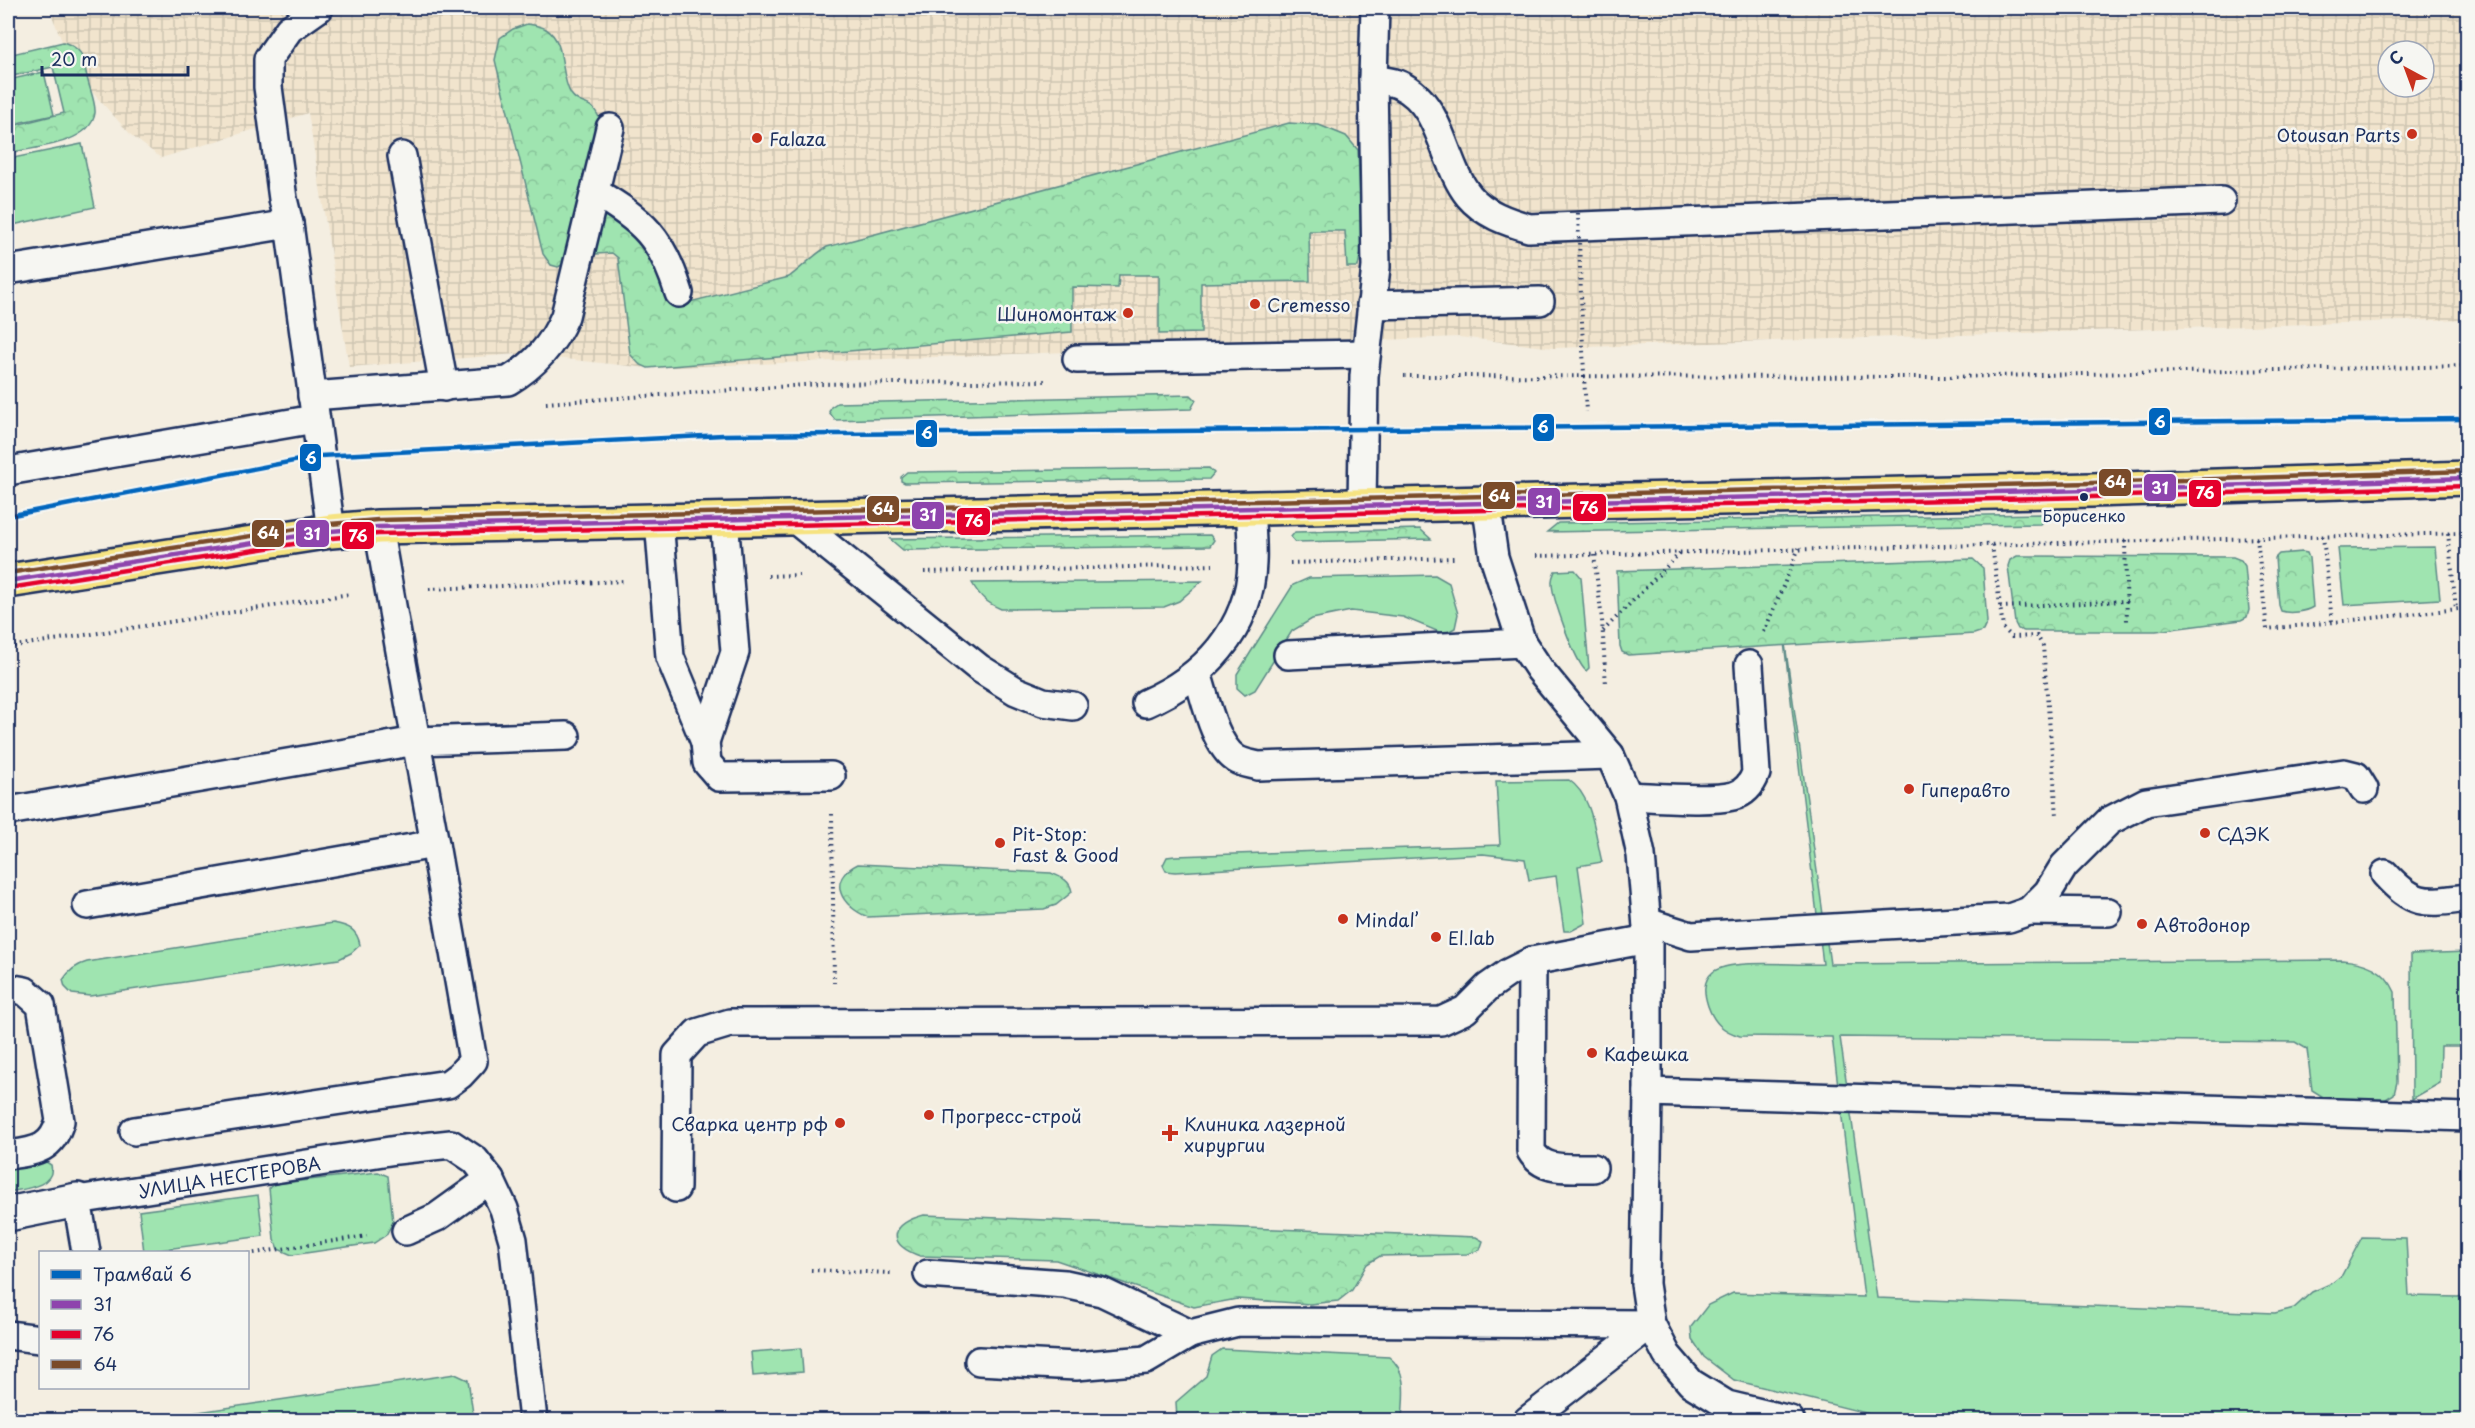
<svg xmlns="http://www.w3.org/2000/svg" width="2475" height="1428" font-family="'Playpen Sans',sans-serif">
	<defs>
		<pattern id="industrial-grid" width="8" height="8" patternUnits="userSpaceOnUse" patternTransform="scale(1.5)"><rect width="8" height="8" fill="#f1e4cd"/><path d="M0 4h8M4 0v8" fill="none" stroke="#cec4b2"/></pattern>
		<pattern id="forest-crowns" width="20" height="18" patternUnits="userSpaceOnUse" patternTransform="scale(1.5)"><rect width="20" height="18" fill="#9fe4b0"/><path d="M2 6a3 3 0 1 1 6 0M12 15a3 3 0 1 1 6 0" fill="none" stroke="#88c49a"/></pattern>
	</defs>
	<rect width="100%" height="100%" fill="#f4eee1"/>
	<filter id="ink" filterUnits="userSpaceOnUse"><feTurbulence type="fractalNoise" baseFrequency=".0167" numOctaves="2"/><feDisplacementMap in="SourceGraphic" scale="12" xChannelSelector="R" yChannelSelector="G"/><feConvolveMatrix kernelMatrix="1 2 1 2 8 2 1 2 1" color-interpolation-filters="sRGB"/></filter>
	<g filter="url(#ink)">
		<path fill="url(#industrial-grid)" fill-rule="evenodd" d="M49 8H2467V319L1554 348 1459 337 648 368 518 354 349 367 308 113 161 158 132 136 74 72ZM2388 51H2424V87H2388Z"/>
		<path fill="#9fe4b0" stroke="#5d8a87" stroke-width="1.5" d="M44 72 54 115 8 125V80Z
			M82 144 95 207 8 226V159Z
			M2435 547 2440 599 2344 605 2338 548Z
			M1575 570 1581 577 1589 668 1586 671C1575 661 1551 596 1552 581 1552 577 1554 574 1555 571Z
			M1435 575 1449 583 1458 614 1455 628 1444 634 1403 617 1351 611 1312 619 1292 631 1255 690 1245 695 1237 688V674L1293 585 1309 578Z
			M1202 581 1179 601 1164 607 1001 609C987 603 980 597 972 583Z
			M1779 601 1830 964 2342 960C2366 962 2385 969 2395 992L2397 1082 2394 1094 2383 1101 2328 1100 2312 1090 2307 1049 2295 1042 1840 1037 1877 1298 2275 1313 2294 1308 2312 1292 2332 1283 2342 1275 2362 1237 2406 1238 2409 1296 2458 1297 2467 1295V1420H1879L1878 1416 1734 1380 1704 1357 1692 1339 1691 1327 1708 1305 1733 1293 1864 1297 1832 1037 1740 1036C1723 1031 1714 1023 1708 1006 1704 994 1702 981 1713 972 1730 958 1799 966 1823 964Z
			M1569 780C1593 796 1595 835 1602 862L1578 866 1586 923 1571 931H1564L1556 876 1529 880 1525 859 1483 854 1175 872 1166 871 1163 865 1167 857 1175 856 1500 845 1496 781Z
			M333 923C349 926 357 929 360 945L351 953 339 959 90 996 72 994 65 987 63 980C69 970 76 965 87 962Z
			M2467 952V1046H2441L2440 1083 2412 1099 2411 954Z
			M40 1158 51 1165C56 1187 23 1189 8 1192V1164Z
			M378 1172 388 1176 393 1222 386 1235 374 1243 292 1255 278 1249 274 1239 269 1188 274 1184Z
			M258 1195 263 1236 144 1252 139 1211Z
			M801 1348 803 1372 753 1376 751 1352Z
			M1222 1349 1389 1357C1409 1372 1403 1398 1402 1420H1177L1176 1402 1206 1376 1212 1356Z
			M455 1374 468 1380 474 1420H144Z"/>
		<path fill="url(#forest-crowns)" stroke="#5d8a87" stroke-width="1.5" d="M527 24C533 25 541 26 546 29 567 42 559 75 571 94 582 110 593 95 602 126L564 264 558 267 551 265 543 254 495 60 500 38 513 29Z
			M63 42C84 49 83 57 87 77 89 87 96 103 95 113 91 144 32 148 8 153V127L64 113 53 67 8 77V55Z
			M1289 123 1319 125 1346 136 1358 150 1362 245 1358 267H1347L1345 231H1309L1310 281 1201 283V333L1159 334V275H1119L1118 288 1072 287V332L648 368 639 364 630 354 618 258 612 253 596 254 592 251 601 218 608 214 623 220 686 303 789 277C803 267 813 255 827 247Z
			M1191 395 1196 400 1191 409 835 420 829 412 831 407 837 403Z
			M1209 468 1214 473 1209 479 905 483 901 481V477L907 472Z
			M2041 514 2046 519 2041 524 1547 532 1558 523Z
			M1420 529 1431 539 1295 542 1291 537 1295 532Z
			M1210 535 1214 540 1210 546 903 550 890 539Z
			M2302 552 2307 553 2309 558 2313 607C2305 612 2289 614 2281 611L2279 605 2275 558 2279 554Z
			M2017 556 2233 557 2241 560 2245 566 2249 610 2247 617 2241 620 2156 631H2024L2018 629 2015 623 2008 566 2010 560Z
			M1973 559 1983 568 1987 622 1983 631 1974 634 1628 655 1622 652 1620 646 1617 571Z
			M858 864 1051 873C1061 877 1070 880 1072 892L1056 905 1044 909 868 917C842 907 825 880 858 864Z
			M924 1215 1476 1237 1483 1241 1480 1250 1467 1254 1380 1256 1367 1264 1352 1290 1338 1301 1310 1304 1237 1299 1194 1307 1056 1260 920 1256C884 1243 892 1223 924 1215Z"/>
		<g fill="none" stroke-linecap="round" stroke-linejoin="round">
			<defs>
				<g id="service">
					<path d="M1373 79C1381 81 1392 81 1400 85 1443 105 1442 163 1469 196 1484 214 1508 222 1529 228L2221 201"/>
					<path d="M402 156 444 387"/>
					<path d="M595 192C644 221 662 238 679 293"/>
					<path d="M289 224 283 199 268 87V59L289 29 319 8"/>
					<path d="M8 270 289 224 331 531"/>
					<path d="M1371 305 1540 301"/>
					<path d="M1077 359 1366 354"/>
					<path d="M312 396 508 381C535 365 553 345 565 316L610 128"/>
					<path d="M8 471 315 419"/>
					<path d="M1486 502 1494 557 1522 643 1540 670 1610 755 1628 796 1641 855 1648 939V1092L1645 1284 1651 1324 1667 1355 1691 1383 1727 1405 1790 1420"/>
					<path d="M1362 505 1364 376 1376 267 1373 79 1375 8"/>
					<path d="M793 518 979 668 1016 691 1043 702 1073 706"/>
					<path d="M659 520 670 657 705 742 707 763 719 777 831 776"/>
					<path d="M378 527 416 741 566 736"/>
					<path d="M1288 655 1522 643"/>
					<path d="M1197 673C1205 697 1214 745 1236 759 1242 763 1251 764 1258 766L1610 755"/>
					<path d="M1146 703C1203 678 1250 630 1252 563 1253 545 1251 526 1250 508"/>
					<path d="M705 742 735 652 724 519"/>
					<path d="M1628 796C1655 797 1709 802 1733 796 1745 793 1752 784 1756 773L1749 665"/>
					<path d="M8 811 416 741 435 844 87 905"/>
					<path d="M2385 874C2415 907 2426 903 2468 898"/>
					<path d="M2029 911 2108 912"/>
					<path d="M1647 922 1691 936 2009 918 2029 911 2048 892 2064 866 2109 821 2146 802 2344 773 2356 776 2364 789"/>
					<path d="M1532 961 1531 1151C1544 1173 1570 1167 1593 1168"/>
					<path d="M8 988 25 991 41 1005 60 1121C52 1150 35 1151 8 1155"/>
					<path d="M1648 1092 2468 1117"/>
					<path d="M134 1131 448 1084 460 1075 473 1061 435 844"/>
					<path d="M676 1188 677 1055 697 1033 730 1023 1441 1021 1465 1010 1488 987 1508 973 1532 961 1648 939"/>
					<path d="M406 1231 437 1217 490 1179"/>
					<path id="s1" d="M86 1252 77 1200 396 1150 451 1144 475 1160 490 1179 504 1209 513 1240 533 1420"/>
					<path d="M928 1274 1065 1284 1102 1292 1190 1334 1238 1322 1651 1324"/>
					<path d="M8 1335 40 1339"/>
					<path d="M979 1361 1076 1366 1146 1360 1190 1334"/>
					<path d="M1528 1420 1651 1324"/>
				</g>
				<path id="minor" d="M8 1214 77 1200"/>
				<path id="primary" d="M8 581 331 531 378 527 2091 490 2468 478"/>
			</defs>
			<use href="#service" stroke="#1b2f5e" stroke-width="32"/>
			<use href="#minor" stroke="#1b2f5e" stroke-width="38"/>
			<use href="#primary" stroke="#1b2f5e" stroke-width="38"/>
			<path stroke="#1b2f5e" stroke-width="4" stroke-dasharray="1.5 4.5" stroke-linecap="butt" d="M1404 376 1945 377 2468 366
				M1584 376 1586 412
				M546 403 819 384 1045 381
				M2448 533 2456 609
				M2323 536 2332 622
				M2257 538 2267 629 2468 608
				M2125 541 2127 622
				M1992 545 2003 628 2012 637 2037 636 2043 646 2057 815
				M1594 555 1602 620 1606 686
				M1536 556 2468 533
				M1290 563 1456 558
				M924 572 1213 565
				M768 576 799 575
				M429 589 625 581
				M2000 607 2127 601
				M1603 631 1680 553
				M1764 632 1799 548
				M8 647 350 594
				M832 814 834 983
				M171 1248V1252
				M248 1254 367 1236
				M811 1270 891 1273"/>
			<use href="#service" stroke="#f6f6f2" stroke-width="27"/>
			<use href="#minor" stroke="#f6f6f2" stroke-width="33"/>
			<use href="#primary" stroke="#f6e381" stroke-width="33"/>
			<path stroke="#1b2f5e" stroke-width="4" stroke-dasharray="1.5 4.5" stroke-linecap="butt" d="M1578 213 1584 376"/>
			<defs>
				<path id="bus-1" d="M8 581 331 531 378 527 2091 490 2468 478"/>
				<path id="bus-2" d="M9 588 332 538 378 534 2091 497 2468 486"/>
				<path id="bus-3" d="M8 573 330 524 378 520 2091 483 2468 471"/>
			</defs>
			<use href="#bus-1" stroke="#f6f6f2" stroke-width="9"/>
			<use href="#bus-2" stroke="#f6f6f2" stroke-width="9"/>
			<use href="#bus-3" stroke="#f6f6f2" stroke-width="9"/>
			<use href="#bus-1" stroke="#8e44ad" stroke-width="4.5"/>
			<use href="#bus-2" stroke="#e4002b" stroke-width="4.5"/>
			<use href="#bus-3" stroke="#7a4b2a" stroke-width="4.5"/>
			<defs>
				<path id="tram-1" d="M8 516 320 456 723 435 2468 419"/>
			</defs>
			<use href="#tram-1" stroke="#f6f6f2" stroke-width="9"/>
			<use href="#tram-1" stroke="#0065bd" stroke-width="4.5"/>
		</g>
	</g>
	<g fill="#c8321e" stroke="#f6f6f2" stroke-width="2">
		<circle cx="2412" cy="134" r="6"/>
		<circle cx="757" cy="138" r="6"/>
		<circle cx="1255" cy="304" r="6"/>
		<circle cx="1128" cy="313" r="6"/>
		<circle cx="1909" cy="789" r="6"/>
		<circle cx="2205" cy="833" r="6"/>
		<circle cx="1000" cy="843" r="6"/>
		<circle cx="1343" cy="919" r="6"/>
		<circle cx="2142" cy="924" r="6"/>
		<circle cx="1436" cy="937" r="6"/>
		<circle cx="1592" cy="1053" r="6"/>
		<circle cx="929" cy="1115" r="6"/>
		<circle cx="840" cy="1123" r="6"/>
		<path d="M1167 1124h6v6h6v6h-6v6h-6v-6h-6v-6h6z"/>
	</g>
	<circle fill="#1b2f5e" stroke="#f6f6f2" stroke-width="2" cx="2084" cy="497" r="5"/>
	<g text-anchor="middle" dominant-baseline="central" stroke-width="5" stroke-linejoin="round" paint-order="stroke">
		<g font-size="16" fill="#1b2f5e" stroke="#f6f6f2">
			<text x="2084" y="515">Борисенко</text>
		</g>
		<g font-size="18" fill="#1b2f5e" stroke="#f6f6f2" text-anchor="start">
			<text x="2400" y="134" text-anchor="end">Otousan Parts</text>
			<text x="769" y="138">Falaza</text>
			<text x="1267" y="304">Cremesso</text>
			<text x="1116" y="313" text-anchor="end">Шиномонтаж</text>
			<text x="1921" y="789">Гиперавто</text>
			<text x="1012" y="833">Pit-Stop:<tspan x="1012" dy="21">Fast &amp; Good</tspan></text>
			<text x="2217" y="833">СДЭК</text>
			<text x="1355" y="919">Mindal’</text>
			<text x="2154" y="924">Автодонор</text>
			<text x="1448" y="937">El.lab</text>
			<text x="1604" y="1053">Кафешка</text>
			<text x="941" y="1115">Прогресс-строй</text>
			<text x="828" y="1123" text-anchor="end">Сварка центр рф</text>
			<text x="1184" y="1123">Клиника лазерной<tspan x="1184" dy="21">хирургии</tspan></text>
		</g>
		<g font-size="18" fill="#1b2f5e" stroke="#f6f6f2">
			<text stroke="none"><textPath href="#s1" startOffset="207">УЛИЦА НЕСТЕРОВА</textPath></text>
		</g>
	</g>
	<g stroke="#f6f6f2" stroke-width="2">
		<rect x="2148" y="407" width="23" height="29" rx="6" fill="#0065bd"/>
		<rect x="1532" y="413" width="23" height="29" rx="6" fill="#0065bd"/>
		<rect x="915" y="419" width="23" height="29" rx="6" fill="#0065bd"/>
		<rect x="299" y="443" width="23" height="29" rx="6" fill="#0065bd"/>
		<rect x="2098" y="468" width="34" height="29" rx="6" fill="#7a4b2a"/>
		<rect x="2143" y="473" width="34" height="29" rx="6" fill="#8e44ad"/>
		<rect x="2188" y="479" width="34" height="29" rx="6" fill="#e4002b"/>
		<rect x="1482" y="481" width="34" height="29" rx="6" fill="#7a4b2a"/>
		<rect x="1527" y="487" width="34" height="29" rx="6" fill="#8e44ad"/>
		<rect x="1572" y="493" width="35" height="29" rx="6" fill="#e4002b"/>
		<rect x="866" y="495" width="34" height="28" rx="6" fill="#7a4b2a"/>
		<rect x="911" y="501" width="34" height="29" rx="6" fill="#8e44ad"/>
		<rect x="956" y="507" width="35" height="29" rx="6" fill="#e4002b"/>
		<rect x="251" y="519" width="34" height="29" rx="6" fill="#7a4b2a"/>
		<rect x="295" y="519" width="35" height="29" rx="6" fill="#8e44ad"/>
		<rect x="341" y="521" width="34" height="29" rx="6" fill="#e4002b"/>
	</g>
	<g font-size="16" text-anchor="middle" font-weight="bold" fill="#fff">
		<text x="2160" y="428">6</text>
		<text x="1543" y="433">6</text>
		<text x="927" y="439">6</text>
		<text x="311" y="464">6</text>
		<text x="2115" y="488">64</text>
		<text x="2160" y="494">31</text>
		<text x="2205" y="499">76</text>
		<text x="1499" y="502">64</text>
		<text x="1544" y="508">31</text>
		<text x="1589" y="514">76</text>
		<text x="883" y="515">64</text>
		<text x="928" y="521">31</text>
		<text x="974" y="527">76</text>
		<text x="268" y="539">64</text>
		<text x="312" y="540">31</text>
		<text x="358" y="542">76</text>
	</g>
	<rect width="2475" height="1428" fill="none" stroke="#f6f6f2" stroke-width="30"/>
	<rect x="15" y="15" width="2445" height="1398" fill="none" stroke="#1b2f5e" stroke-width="2" filter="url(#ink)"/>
	<rect x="39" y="1251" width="210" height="138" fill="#f6f6f2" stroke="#9ea6b7" stroke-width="1.5"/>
	<rect x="51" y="1270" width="30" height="9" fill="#0065bd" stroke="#9ea6b7" stroke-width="1.5"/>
	<text x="93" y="1281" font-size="18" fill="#1b2f5e">Трамвай 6</text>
	<rect x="51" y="1300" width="30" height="9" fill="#8e44ad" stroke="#9ea6b7" stroke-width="1.5"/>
	<text x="93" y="1311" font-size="18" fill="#1b2f5e">31</text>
	<rect x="51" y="1330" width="30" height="9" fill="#e4002b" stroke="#9ea6b7" stroke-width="1.5"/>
	<text x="93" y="1341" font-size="18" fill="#1b2f5e">76</text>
	<rect x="51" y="1360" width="30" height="9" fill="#7a4b2a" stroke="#9ea6b7" stroke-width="1.5"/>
	<text x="93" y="1371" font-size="18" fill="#1b2f5e">64</text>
	<g transform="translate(2406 69) rotate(319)"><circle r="28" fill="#f6f6f2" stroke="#9ea6b7" stroke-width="1.5"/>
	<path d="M0-4.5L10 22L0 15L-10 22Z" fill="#c8321e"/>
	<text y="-9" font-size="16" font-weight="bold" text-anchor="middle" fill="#1b2f5e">С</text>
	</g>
	<path d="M42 66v9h146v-9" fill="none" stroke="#1b2f5e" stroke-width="3"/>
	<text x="51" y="66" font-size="18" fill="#1b2f5e" stroke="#f6f6f2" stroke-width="4.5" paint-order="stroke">20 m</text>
</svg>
